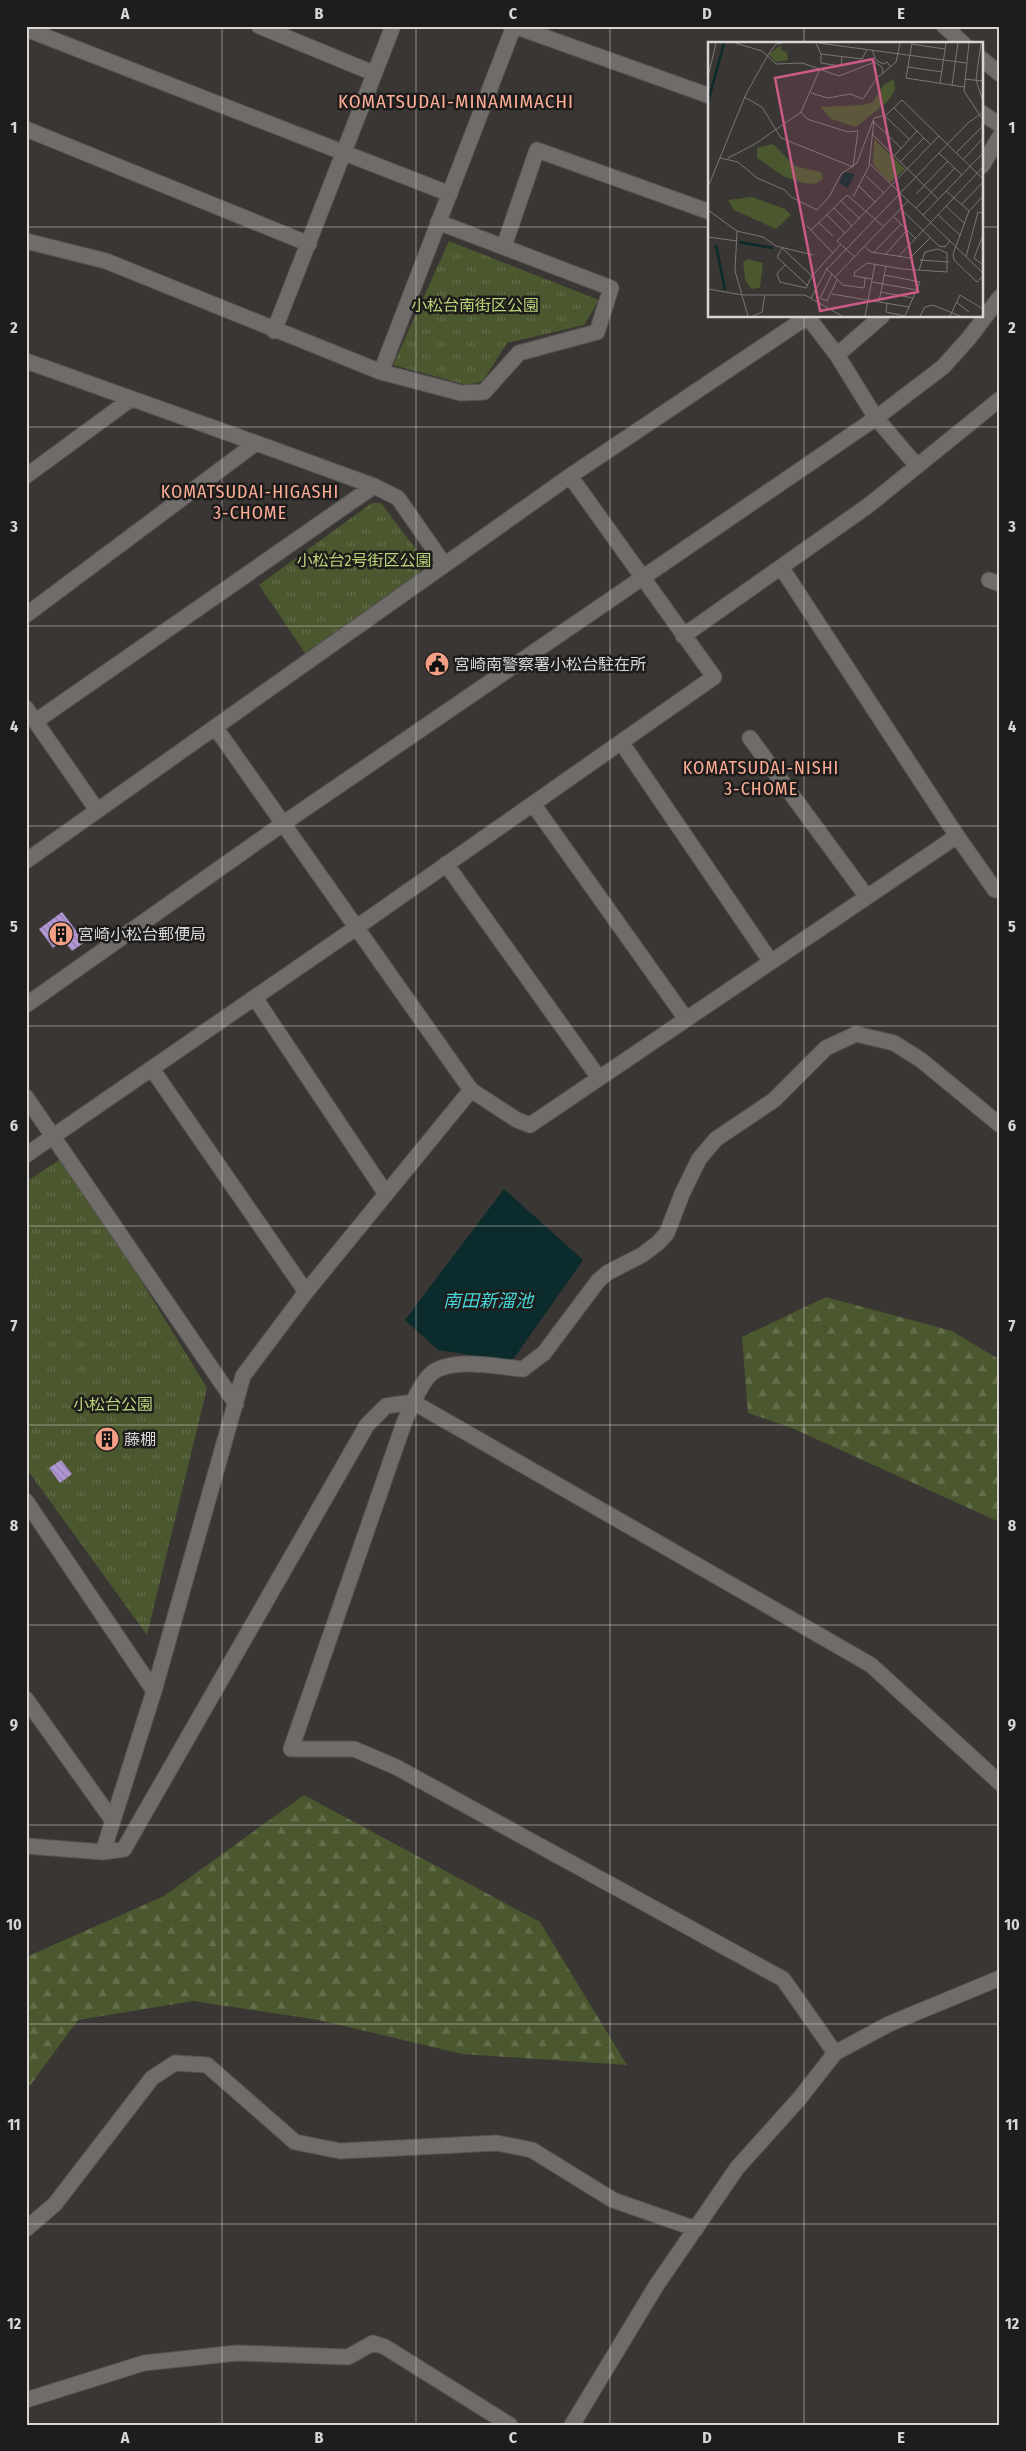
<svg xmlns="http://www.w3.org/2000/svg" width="1026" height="2451" font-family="'Fira Sans Condensed','Noto Sans JP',sans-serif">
	<defs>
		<pattern id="grass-tufts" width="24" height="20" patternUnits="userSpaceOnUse" patternTransform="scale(1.25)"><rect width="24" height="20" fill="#4b572e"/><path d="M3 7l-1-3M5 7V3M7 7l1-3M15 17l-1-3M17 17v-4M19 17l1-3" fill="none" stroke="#646e4b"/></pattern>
		<pattern id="forest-firs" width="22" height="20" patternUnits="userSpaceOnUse" patternTransform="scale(1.25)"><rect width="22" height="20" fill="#4b572e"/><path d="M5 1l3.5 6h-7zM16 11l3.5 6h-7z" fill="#646e4b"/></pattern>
		<pattern id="building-back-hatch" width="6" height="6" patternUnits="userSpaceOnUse" patternTransform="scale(1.25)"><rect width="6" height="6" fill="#b196d4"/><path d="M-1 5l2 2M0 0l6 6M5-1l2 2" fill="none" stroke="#9580af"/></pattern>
	</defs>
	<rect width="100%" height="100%" fill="#393633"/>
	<path fill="url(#grass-tufts)" d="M449 241 599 300 584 325 507 343 483 381 467 385 393 365Z
		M372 503H381L424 560 420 572 305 653 259 585Z
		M65 1156 207 1388 147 1635 26 1468V1182Z"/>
	<path fill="url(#forest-firs)" d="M826 1297 952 1331 1000 1360V1524L997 1521 792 1428 748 1413 742 1337Z
		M304 1795 540 1922 627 2065 462 2054 319 2020 193 2001 78 2020 26 2091V1957L164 1896Z"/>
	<path fill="#0c2b2c" d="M504 1189 583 1260 512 1361 438 1350 405 1320Z"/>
	<path fill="url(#building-back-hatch)" d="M62 912 85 942 72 951 63 940 53 948 39 929Z
		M61 1460 72 1474 60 1483 49 1468Z"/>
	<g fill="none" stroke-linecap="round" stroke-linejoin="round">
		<defs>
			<path id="street" d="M259 26 373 73
				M514 26 710 96
				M26 29 450 194
				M982 113 1000 125
				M26 129 309 244
				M982 166 1000 136
				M26 241 106 261 381 372 461 393 484 392 519 353 597 332 611 288 438 222
				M504 246 537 150 710 212
				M807 316 837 355 876 418 917 466
				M274 331 393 26
				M837 355 882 316
				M26 361 256 443 374 486 398 498 444 564
				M381 372 514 26
				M26 476 131 399
				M781 567 957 836 995 890
				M989 580 1000 584
				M26 615 256 443
				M683 636 869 505 1000 399
				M26 708 97 810
				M36 721 374 486
				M215 727 471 1090 517 1120 530 1125 957 836
				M750 738 867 897
				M621 742 771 962
				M533 804 686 1019
				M26 861 570 476 807 317
				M446 864 599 1078
				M255 998 386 1194
				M152 1069 306 1292
				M26 1097 236 1404
				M26 1155 357 927 714 677 570 476
				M26 1501 154 1691
				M26 1699 113 1821
				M26 1846 103 1852 124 1849 367 1425 386 1406 413 1402 871 1665 1000 1783
				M103 1852 154 1691 243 1376 306 1292 471 1090
				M835 2053 783 1979 396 1767 354 1749H291L404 1423C410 1409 420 1383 432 1373 453 1357 498 1367 523 1369L544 1353 598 1281 607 1273 642 1255 658 1243 667 1233 682 1194 699 1159 716 1139 774 1100 826 1048 856 1034 894 1043 921 1060 1000 1125
				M26 2229 55 2204 152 2078 175 2063 207 2065 295 2142 340 2151 497 2143 532 2150 613 2200 696 2229
				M26 2400 144 2363 237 2353 348 2357 373 2343 385 2347 510 2425
				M572 2425 656 2286 737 2168 799 2099 835 2053 889 2024 1000 1978"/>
			<path id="secondary" d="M944 26 964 44
				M982 59 1000 74
				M26 1005 284 823 876 418 943 367 969 338 1000 297"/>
		</defs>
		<use href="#street" stroke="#575453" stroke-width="17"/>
		<use href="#secondary" stroke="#575453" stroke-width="17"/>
		<use href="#street" stroke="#6f6c69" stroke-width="15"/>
		<use href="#secondary" stroke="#6f6c69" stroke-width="15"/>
	</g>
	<path fill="none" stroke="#d8d6d5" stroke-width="1" stroke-opacity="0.55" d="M222 26V2425M416 26V2425M610 26V2425M804 26V44M26 227H710M982 227H1000M804 316V2425M26 427H1000M26 626H1000M26 826H1000M26 1026H1000M26 1226H1000M26 1425H1000M26 1625H1000M26 1825H1000M26 2024H1000M26 2224H1000"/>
	<defs>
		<symbol id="civic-disc" viewBox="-11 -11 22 22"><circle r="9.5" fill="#f39f85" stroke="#1f1d1c"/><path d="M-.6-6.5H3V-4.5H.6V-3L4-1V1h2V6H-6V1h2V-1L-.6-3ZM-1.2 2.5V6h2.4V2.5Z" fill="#111"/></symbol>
		<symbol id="building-disc" viewBox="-11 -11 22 22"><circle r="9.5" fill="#f39f85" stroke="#1f1d1c"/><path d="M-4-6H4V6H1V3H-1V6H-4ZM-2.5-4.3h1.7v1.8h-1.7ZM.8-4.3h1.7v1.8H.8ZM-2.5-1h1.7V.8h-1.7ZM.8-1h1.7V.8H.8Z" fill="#111"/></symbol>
	</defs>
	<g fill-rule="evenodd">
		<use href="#civic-disc" x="423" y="650" width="28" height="28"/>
		<use href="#building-disc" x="47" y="920" width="28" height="28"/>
		<use href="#building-disc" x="93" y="1425" width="28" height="28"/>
	</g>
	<g text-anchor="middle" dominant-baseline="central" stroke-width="5" stroke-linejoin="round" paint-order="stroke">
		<g font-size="16" fill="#bad478" stroke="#1f1d1c">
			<text x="475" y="305">小松台南街区公園</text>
			<text x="364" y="560">小松台2号街区公園</text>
			<text x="113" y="1404">小松台公園</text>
		</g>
		<g font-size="16" fill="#d8d6d5" stroke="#1f1d1c" text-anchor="start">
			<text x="454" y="664">宮崎南警察署小松台駐在所</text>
			<text x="78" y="934">宮崎小松台郵便局</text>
			<text x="124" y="1439">藤棚</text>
		</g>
		<g font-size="18" letter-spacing="1" fill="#feae96" stroke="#1f1d1c">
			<text x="250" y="492">KOMATSUDAI-HIGASHI<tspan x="250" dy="21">3-CHOME</tspan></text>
			<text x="761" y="768">KOMATSUDAI-NISHI<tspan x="761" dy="21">3-CHOME</tspan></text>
		</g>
		<g font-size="18" font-style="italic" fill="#44d8db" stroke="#1f1d1c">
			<text x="488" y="1301">南田新溜池</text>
		</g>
		<g font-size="19" letter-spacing="1" fill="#feae96" stroke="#1f1d1c">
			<text x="456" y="101">KOMATSUDAI-MINAMIMACHI</text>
		</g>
	</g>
	<g transform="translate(708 42)">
		<rect width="275" height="275" fill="#393633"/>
		<path d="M166 97 197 127 182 141 165 122Z" fill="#4b572e"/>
		<path d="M73 3V8L79 10 80 18 67 20 61 12ZM186 37 187 48 179 60 148 85 123 77 112 65 154 63 165 60 175 43ZM65 102 87 124 113 130 115 137 107 142 95 141 75 134 49 116V106ZM44 155 77 167 83 173 68 187 26 168 20 158ZM40 217 55 221 52 246 43 247 37 238 35 220Z" fill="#4b572e"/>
		<path d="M136 130 147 132 140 146 131 141Z" fill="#0c2b2c"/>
		<path fill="none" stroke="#0c2b2c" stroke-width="2.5" d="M0 60 16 1M31 200 65 206M8 203 17 248"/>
		<path fill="none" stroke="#797674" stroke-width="1" d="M27 1 54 9 68 22 94 21 131 34 167 20 174 25 175 31M108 1 113 12 154 17 159 7M111 1 258 21M204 1 198 36 256 45M261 1 256 49 275 78M273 1 268 38 275 59M203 2 237 7M164 8 168 18 175 22 179 20 182 24M113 12V21L133 24 134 14M200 25 234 30M0 35 8 1M256 37 275 39M232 41 238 1M244 43 250 1M103 51 120 56 142 52 155 57 168 37 188 20 192 1M36 55 54 65 73 96 145 125M186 66 223 103M93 70 99 77 140 90 150 89 145 125M177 74 201 97M166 76 178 73 194 58 275 137M165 79 193 106M164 92 230 157M231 111 254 133M248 111 275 84M186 114 209 89M12 116 30 120 49 136 77 148 83 155 109 168 121 155 133 132 149 121 166 76M20 116 47 102 93 70 112 27M255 118 275 96M192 120 216 96M161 121 275 231M157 133 176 151M151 144 167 160M0 145 38 52 60 13 68 2 75 1M238 149 261 169M208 152 240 119M275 154 261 169 245 212 246 218 269 240 275 234M145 155 161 124 166 78M133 159 151 176M253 163 275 140M238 164 257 182M126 166 144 184M208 166 247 126M193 167 231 204 237 205 242 199M0 168 29 189 55 195 68 204 105 213M119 173 137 191M215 173 275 111M230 173 253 194M186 175 207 196M111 181 125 194M99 184 125 211M103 188 139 153 176 185M29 189 27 229 40 274M275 193 266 216 275 223M0 195 29 199M157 205 163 210 202 216 222 196M74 206 69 215 100 244M74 206 104 234M165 211 193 182M177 213 199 188M147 215 129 199 231 94M190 215 275 125M258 215 270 170 275 171M212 218 241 220M77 223 69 232 72 240 98 246 104 234 133 202M118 226 135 243 156 246 157 236M124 232 112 256 119 259 129 238M176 233 212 240 197 274 178 270 179 261M127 235 200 159M164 237 146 234 147 230 159 221 195 227 239 230V211L230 207 217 210 211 228M164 240 209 248M0 247 35 253H97L134 274M173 250 205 256M124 252 201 265M103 256 119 227 260 81 275 70M171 259 178 224M248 260 261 270M45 274 54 270 57 253M157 274 167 222M212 274 217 265 225 263 252 274M242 274 252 253 275 267"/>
		<path fill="#ca5a86" fill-opacity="0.15" stroke="#ca5a86" stroke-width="2.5" d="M165 17 210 250 112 269 67 36Z"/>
		<rect width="275" height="275" fill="none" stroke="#d8d6d5" stroke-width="2.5"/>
	</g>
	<rect width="1026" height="2451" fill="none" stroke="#1f1d1c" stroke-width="55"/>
	<rect x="28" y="28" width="970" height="2396" fill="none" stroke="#d8d6d5" stroke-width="2"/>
	<g font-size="16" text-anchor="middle" font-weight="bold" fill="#d8d6d5">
		<text x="125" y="19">A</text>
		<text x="319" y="19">B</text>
		<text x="513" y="19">C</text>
		<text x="707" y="19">D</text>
		<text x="901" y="19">E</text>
		<text x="14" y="133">1</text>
		<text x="1012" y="133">1</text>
		<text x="14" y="333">2</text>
		<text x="1012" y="333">2</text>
		<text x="14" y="532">3</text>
		<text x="1012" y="532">3</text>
		<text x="14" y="732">4</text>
		<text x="1012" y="732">4</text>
		<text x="14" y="932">5</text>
		<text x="1012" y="932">5</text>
		<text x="14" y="1131">6</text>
		<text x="1012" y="1131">6</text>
		<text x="14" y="1331">7</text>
		<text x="1012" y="1331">7</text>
		<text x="14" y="1531">8</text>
		<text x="1012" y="1531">8</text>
		<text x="14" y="1730">9</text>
		<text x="1012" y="1730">9</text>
		<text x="14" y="1930">10</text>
		<text x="1012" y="1930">10</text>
		<text x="14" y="2130">11</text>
		<text x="1012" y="2130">11</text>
		<text x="14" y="2329">12</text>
		<text x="1012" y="2329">12</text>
		<text x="125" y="2443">A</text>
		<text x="319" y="2443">B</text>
		<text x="513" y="2443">C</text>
		<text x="707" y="2443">D</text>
		<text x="901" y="2443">E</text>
	</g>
</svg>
